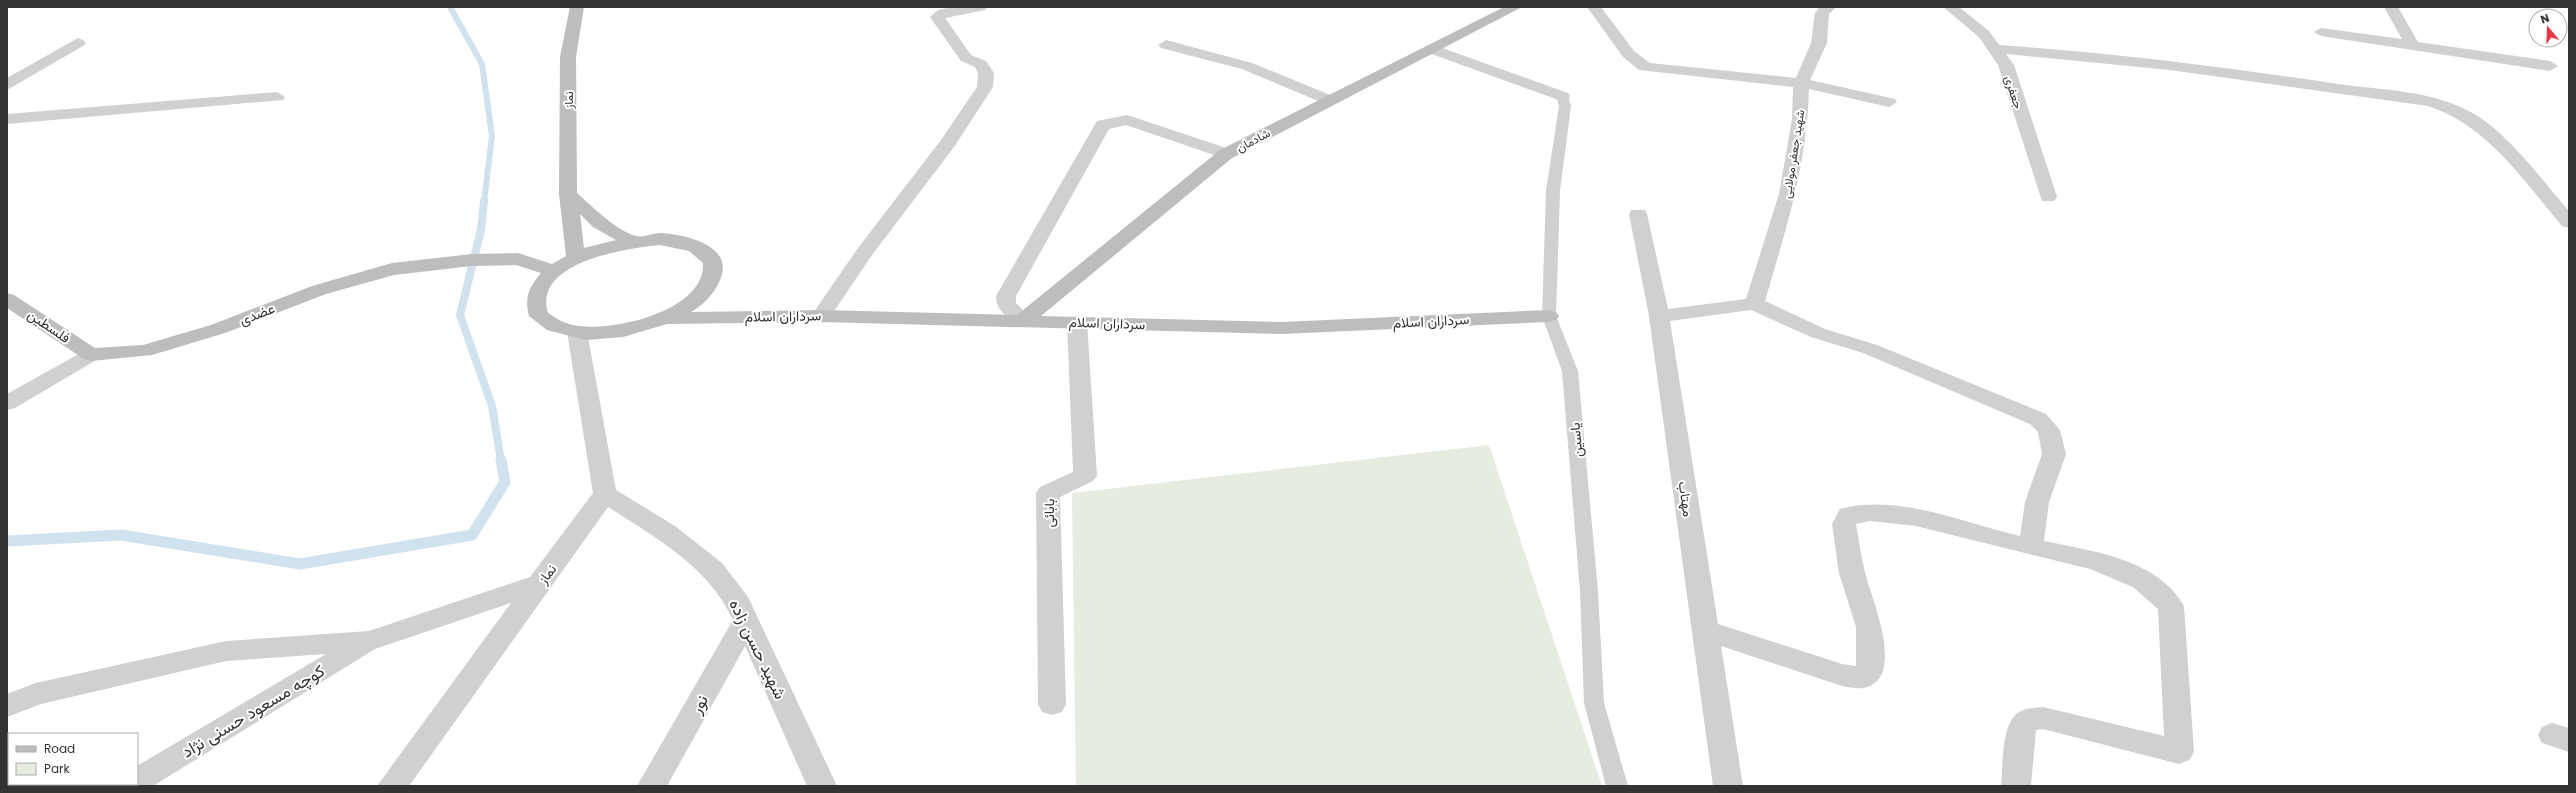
<svg xmlns="http://www.w3.org/2000/svg" width="2576" height="793" font-family="Poppins,Vazirmatn,sans-serif">
	<rect width="100%" height="100%" fill="#fff"/>
	<path fill="#e6ecdf" d="M1489 445 1602 786H1076L1072 493Z"/>
	<g fill="none" stroke-linecap="round" stroke-linejoin="round">
		<path stroke="#cfe2ee" stroke-width="6" d="M450 7 482 64 492 136 484 202"/>
		<path stroke="#cfe2ee" stroke-width="8" d="M484 201 481 230 460 315 492 406 501 461"/>
		<path stroke="#cfe2ee" stroke-width="11" d="M7 541 121 535 300 564 472 535 505 482 501 460"/>
		<path fill="#d0d0d0" fill-rule="evenodd" d="M1562 92 1568 96 1571 106 1560 191 1556 316 1578 371 1598 591 1604 703 1628 786H1606L1584 703 1580 591 1562 371 1542 316 1546 191 1559 106 1556 96Z"/>
		<path fill="#d0d0d0" fill-rule="evenodd" d="M953 7H987L985 10 945 18 971 55 986 61 994 73 993 87 954 147 872 255 828 320H814L811 316 858 248 941 140 977 87 978 73 975 67 961 61 930 17 938 10Z
			M1587 7H1601L1634 51 1650 63 1796 78 1811 43 1815 13 1820 7H1836L1829 14 1827 43 1810 80 1895 99 1897 102 1889 107 1809 89C1807 166 1786 229 1765 301L1825 329 1877 345 2046 414 2060 430 2066 454 2049 502 2044 541C2092 551 2158 559 2184 606L2194 752 2189 760 2179 764 2043 729 2036 730 2031 786H2001C2003 768 2001 722 2019 712 2025 708 2035 708 2043 707L2164 736 2158 609 2133 587 2090 569 1916 526 1870 521 1856 524C1859 540 1861 557 1865 572 1871 598 1908 680 1863 688 1857 689 1848 687 1842 686L1721 646 1743 786H1713L1649 316 1629 214 1631 210H1645L1647 214 1668 309 1746 299 1779 194 1792 119 1793 87 1639 70 1623 57ZM1751 310 1811 337 1863 353 2030 424 2038 432 2042 454 2025 502 2020 536C1963 523 1898 493 1840 509L1832 524 1839 573 1856 627V666L1842 664 1718 624 1670 321Z
			M1943 7H1959L1989 31 1999 45C2113 53 2226 67 2338 84 2381 90 2426 90 2465 109 2505 128 2540 178 2569 211V228L2562 226C2524 181 2487 125 2428 106L2170 70 2006 54 2014 65 2057 197 2054 201H2042L1998 65 1979 37Z
			M2384 7H2398L2418 42 2550 61 2558 66 2550 71 2321 36 2314 32 2321 28 2402 39Z
			M78 38 83 40 86 43 83 46 7 90V78Z
			M1166 40 1252 63 1335 97 1337 100 1329 105 1323 103 1242 69 1161 48 1158 45Z
			M1431 44 1568 93 1570 96 1568 99H1556L1426 52 1423 49 1426 46Z
			M277 92 285 97 283 100 7 124V114Z
			M1127 115 1232 150 1235 154 1232 158 1226 159 1126 125 1109 129 1016 296V303L1033 320 1030 324H1016C1006 315 996 310 996 296L1097 121Z
			M1077 316 1084 318 1087 322 1097 476 1093 481 1060 497 1066 704 1062 712 1052 715 1042 712 1038 704 1036 493 1040 487 1073 472 1067 322 1070 318Z
			M577 326 584 328 587 332 616 490 675 526 722 563 748 597 837 786H807L745 646 667 786H637L733 620C709 567 655 537 608 507L409 786H377L511 603 375 649 153 786H125L124 784H137V766L326 654 226 661 41 704 7 717V694L36 683 226 641 369 631 530 577 593 493 567 332 570 328Z
			M91 349 98 351 102 355 98 359 15 408 7 410V394L84 351Z
			M2552 723 2569 728V752L2542 743 2538 735 2542 727Z"/>
		<path fill="#bdbdbd" fill-rule="evenodd" d="M570 7H584L576 57 577 193C593 207 615 230 636 236 643 238 653 233 661 233 682 234 730 244 722 274 718 290 705 304 691 312L821 310 1017 315 1220 150 1504 7H1522L1232 158 1041 316 1282 322 1549 310 1556 312 1559 316 1556 320 1549 322 1282 334 821 322 667 324 623 337 586 340 547 330 529 316C524 298 529 287 541 273L516 265 472 266 394 275 326 294 225 333 152 355 91 361 84 359 7 308V293L14 295 95 348 143 345 211 325 312 286 392 263 472 254 518 253 552 264 566 256 559 194 560 57ZM580 214 593 227 616 240 584 248ZM660 245 689 251 703 263C706 312 609 333 573 325 563 323 556 318 548 313 532 262 627 248 660 245Z"/>
	</g>
	<g text-anchor="middle" dominant-baseline="central" stroke-width="4" stroke-linejoin="round" paint-order="stroke">
		<g font-size="12" fill="#333" stroke="#fff">
			<text transform="translate(2014 92) rotate(72)">جعفری</text>
			<text transform="translate(568 100) rotate(-90)">نماز</text>
			<text transform="translate(1253 140) rotate(-28)">شادمان</text>
			<text transform="translate(1793 154) rotate(-81)">شهید جعفر مولایی</text>
		</g>
		<g font-size="14" fill="#333" stroke="#fff">
			<text transform="translate(257 314) rotate(-21)">عضدی</text>
			<text transform="translate(783 316) rotate(-1)">سرداران اسلام</text>
			<text transform="translate(1431 321) rotate(-3)">سرداران اسلام</text>
			<text transform="translate(1107 323) rotate(2)">سرداران اسلام</text>
			<text transform="translate(49 326) rotate(34)">فلسطین</text>
			<text transform="translate(1576 440) rotate(-95)">یاسین</text>
			<text transform="translate(1686 499) rotate(82)">مهتاب</text>
			<text transform="translate(1049 513) rotate(-89)">بابائی</text>
			<text transform="translate(547 574) rotate(-54)">نماز</text>
		</g>
		<g font-size="17" fill="#333" stroke="#fff">
			<text transform="translate(758 649) rotate(64)">شهید حسن زاده</text>
			<text transform="translate(699 704) rotate(-60)">نور</text>
			<text transform="translate(253 711) rotate(-31)">کوچه مسعود حسنی نژاد</text>
		</g>
	</g>
	<rect width="2576" height="793" fill="none" stroke="#333333" stroke-width="16"/>
	<rect x="8" y="733" width="130" height="52" fill="#ffffff" stroke="#adadad"/>
	<rect x="16" y="746" width="20" height="6" fill="#bdbdbd" stroke="#adadad"/>
	<text x="44" y="753" font-size="12" fill="#333333">Road</text>
	<rect x="16" y="763" width="20" height="12" fill="#e6ecdf" stroke="#adadad"/>
	<text x="44" y="773" font-size="12" fill="#333333">Park</text>
	<g transform="translate(2548 28) rotate(341)"><circle r="19" fill="#ffffff" stroke="#adadad"/>
	<path d="M0-3L7 15L0 10L-7 15Z" fill="#e63946"/>
	<text y="-6" font-size="11" font-weight="bold" text-anchor="middle" fill="#333333">N</text>
	</g>
</svg>
